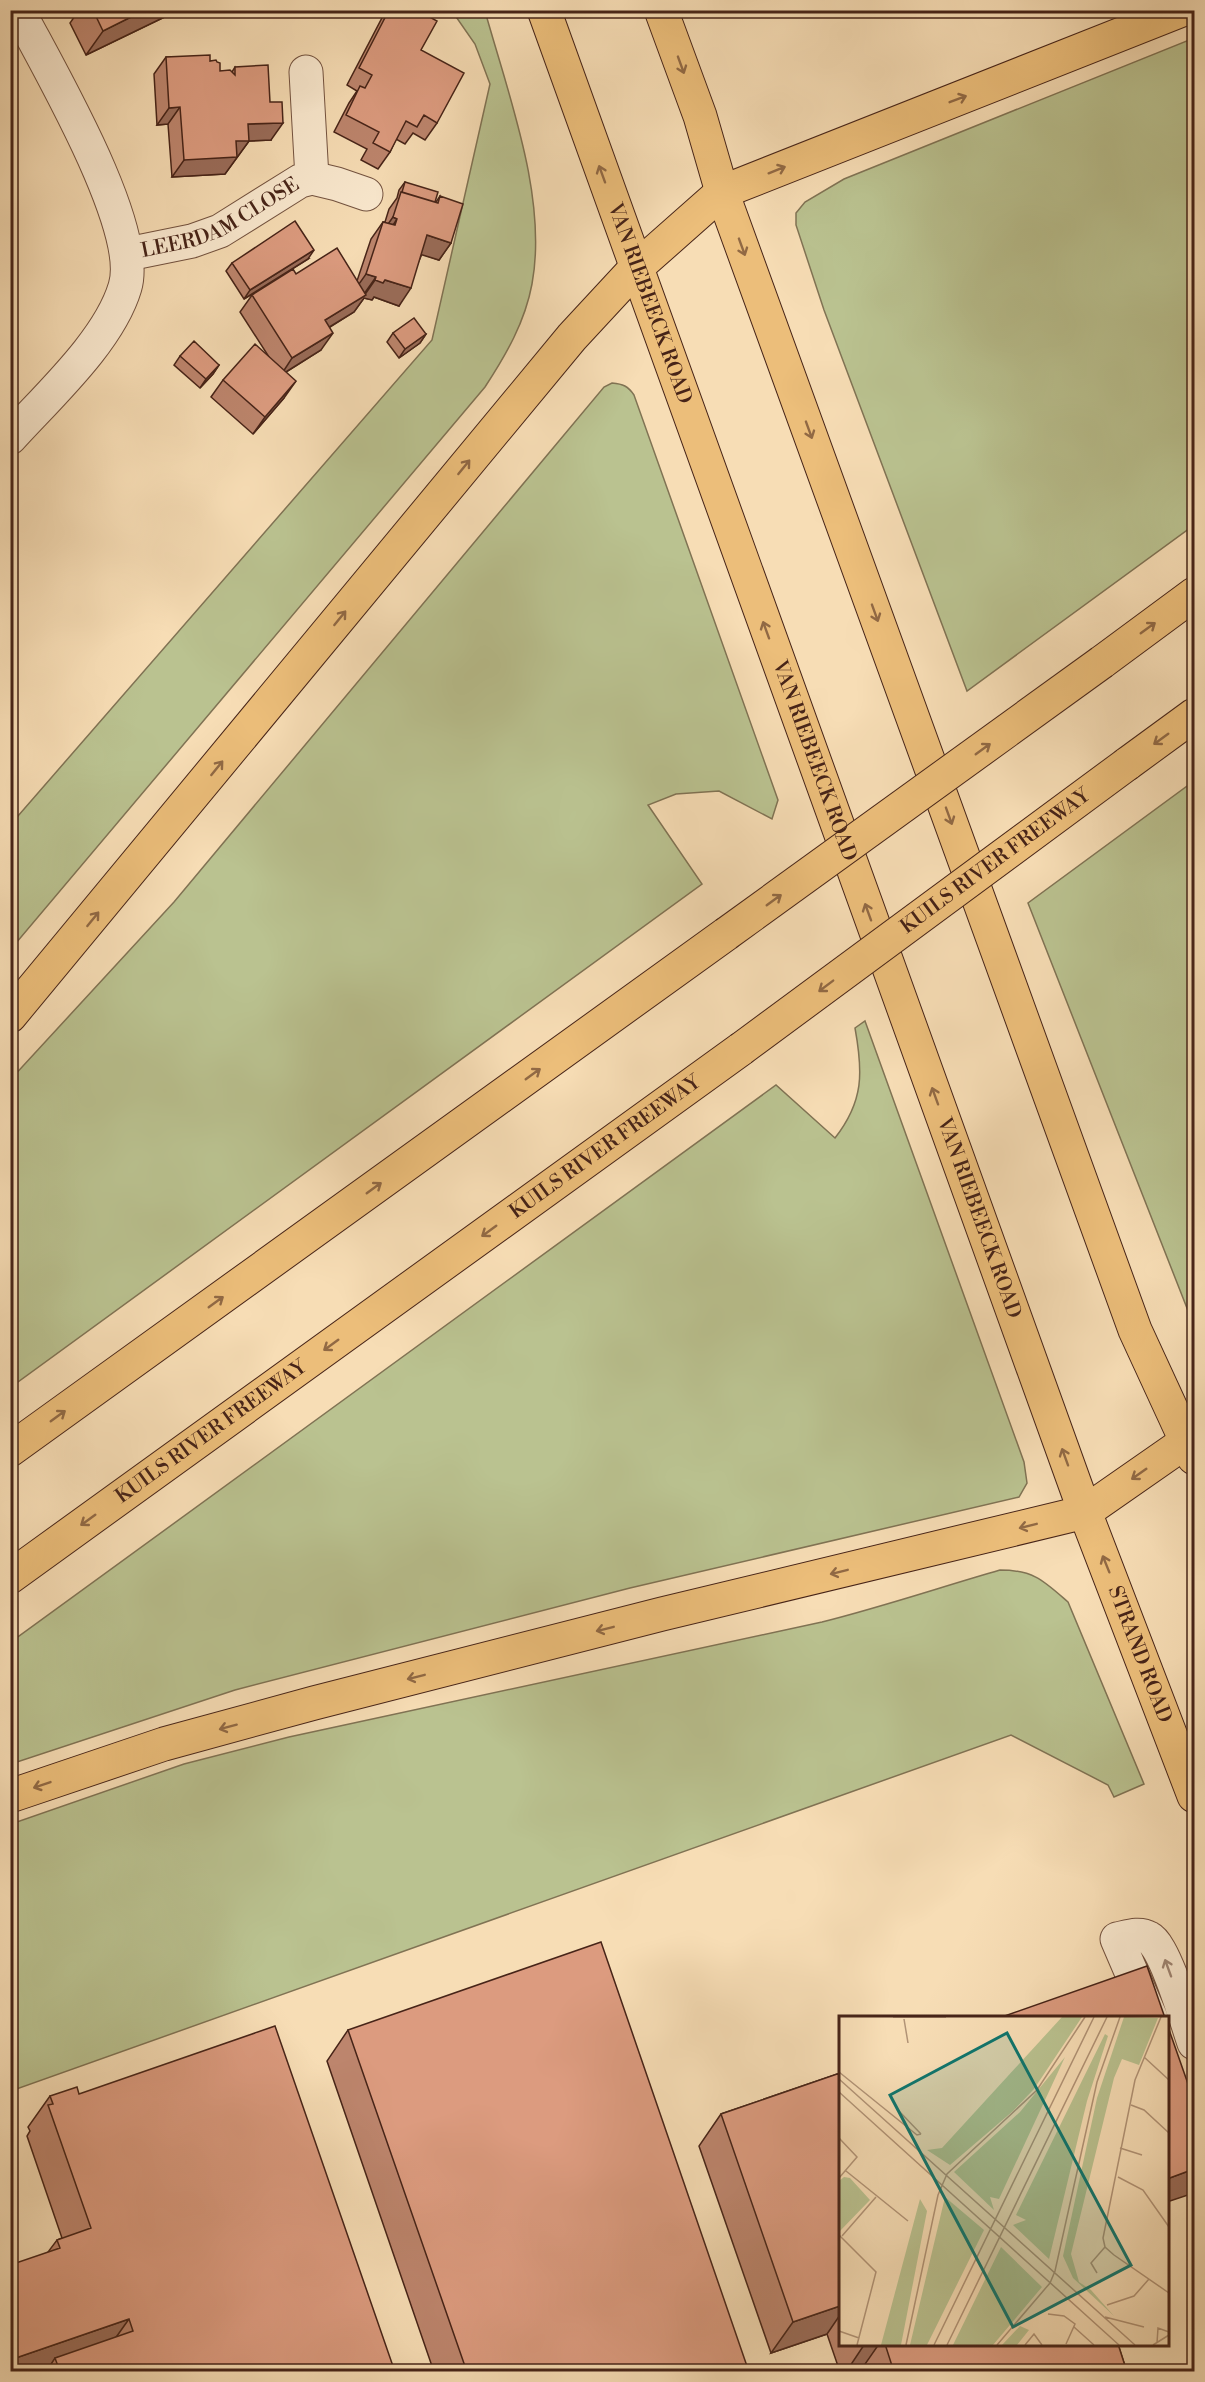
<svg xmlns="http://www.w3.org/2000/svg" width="1205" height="2382" font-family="'Libre Bodoni',serif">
	<rect width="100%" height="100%" fill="#f7ddb5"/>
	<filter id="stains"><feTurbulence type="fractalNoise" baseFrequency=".00333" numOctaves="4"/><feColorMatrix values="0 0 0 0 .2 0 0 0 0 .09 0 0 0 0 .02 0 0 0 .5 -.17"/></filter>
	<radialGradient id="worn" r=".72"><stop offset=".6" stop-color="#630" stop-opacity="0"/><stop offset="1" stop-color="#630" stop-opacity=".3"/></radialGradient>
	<path fill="#bac290" stroke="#807354" stroke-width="1.5" d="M452 11H485C508 94 548 198 532 284 525 322 506 355 485 387L11 949V824L432 340 490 84 475 44Z
		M1194 38V525L967 691 824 310 796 225V213L805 202 844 179Z
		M612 383C623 384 628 386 634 395L778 800 772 819 719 791 676 794 648 805 702 884 11 1387V1079L174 902 604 387Z
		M1194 781V1326L1028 903Z
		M865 1021 1024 1462 1027 1483 1019 1497 630 1588 235 1690 11 1764V1642L776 1085 835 1138C864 1101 863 1072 855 1028Z
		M1000 1570C1034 1570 1044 1581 1068 1602L1144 1784 1114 1797 1108 1785 1011 1735 11 2091V1824L184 1764 289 1737 822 1622C882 1607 941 1587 1000 1570Z"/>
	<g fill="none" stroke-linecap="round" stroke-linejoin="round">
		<defs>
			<g id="minor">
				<path d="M312 178 337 184 366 194"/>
				<path id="s1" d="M128 254 192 241 220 231 300 181 312 178 306 72"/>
				<path d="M10 438C48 396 109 341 125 287 143 228 47 66 18 10"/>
				<path d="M1151 2018 1117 1939C1127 1937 1139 1932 1149 1938 1165 1946 1187 2023 1194 2043"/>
			</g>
			<g id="major">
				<path id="s2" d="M544 10 1085 1512 1194 1796"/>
				<path d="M661 10 700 116 722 192 1135 1330 1194 1458"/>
			</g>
			<g id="highway">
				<path d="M1102 662 1194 594"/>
				<path d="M1127 764 1194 715"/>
				<path d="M10 1016 572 337 635 269 722 192 1182 10"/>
				<path d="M10 1450 726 934"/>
				<path id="s3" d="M10 1577 741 1049"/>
				<path d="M10 1796 164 1744 314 1703 662 1614 1085 1512 1187 1441 1194 1433"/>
			</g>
		</defs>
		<use href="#minor" stroke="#73523f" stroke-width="35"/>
		<use href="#major" stroke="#472418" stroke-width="35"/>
		<use href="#highway" stroke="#472418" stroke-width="35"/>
		<use href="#minor" stroke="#fae9cf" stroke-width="33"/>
		<use href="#major" stroke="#ecbe7a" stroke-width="33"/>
		<use href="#highway" stroke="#ecbe7a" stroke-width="33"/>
		<defs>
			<g id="highway-bridge">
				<path d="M726 934 1102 662"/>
				<path id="s4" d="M741 1049 1127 764"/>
			</g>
		</defs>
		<use href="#highway-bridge" stroke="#472418" stroke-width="35" stroke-linecap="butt"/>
		<use href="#highway-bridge" stroke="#ecbe7a" stroke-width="33"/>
	</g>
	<path fill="#bd856d" stroke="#472418" stroke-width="1.5" d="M79 10H179L86 55 70 23Z
		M387 10H417L421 50 437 123 425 140 413 133 405 144 396 139 390 152 378 169 361 160 367 149 334 132 349 103 357 91 347 85 383 16Z
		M166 57 210 61 220 71 232 72 235 67 271 140 249 141 225 174 172 177 168 124 157 125 154 74Z
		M405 182 435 202H436L440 196 451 243 439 260 422 254 399 306 374 297 372 300 364 298 354 312 330 327 321 350 286 372 284 398 253 434 211 397 223 380 269 357 240 312 252 295 296 274 357 281 371 239 383 222H385L389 209 397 198 399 190Z
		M308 259 244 299 226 271 232 263Z
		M393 333 426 334 420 343 399 358 387 342Z
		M180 356 219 365 213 374 200 388 174 365Z
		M348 2030 749 2372H434L327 2061Z
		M840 2073V2344H1118L1127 2372H862L861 2370 857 2372H840L827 2334 771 2353 699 2146 721 2114Z
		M79 2094 395 2372H10L48 2252 57 2240 62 2238 27 2136 30 2131 28 2127 50 2096Z"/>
	<path fill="#9a6c59" stroke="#472418" stroke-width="1.5" d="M145 10H179L86 55 103 31Z
		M180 107 168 124 157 125 169 108Z
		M283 123 271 140 249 141 225 174 172 177 184 160 248 124Z
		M393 217 397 219 386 236 381 234Z
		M427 235 451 243 439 260 416 253Z
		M314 250 308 259 244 299 250 290Z
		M366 274 376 277 364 294 354 291Z
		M375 280H385L411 288 399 306 374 297 372 300 364 298 354 312 313 337 325 320 364 296Z
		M333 333 321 350 281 375 292 358Z
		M426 334 420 343 399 358 405 349Z
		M219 365 213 374 200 388 206 379Z
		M296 381 284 398 253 434 265 417Z
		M1194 2169V2193L1167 2202V2179Z
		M840 2306V2315L827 2334 771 2353 793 2322Z
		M129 2319 107 2350 55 2358 46 2372H10V2360Z
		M867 2344H879L861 2370 857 2372H846L864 2345Z"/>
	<path fill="#dc9b7f" stroke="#472418" stroke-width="1.5" d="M93 10H145L103 31Z
		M389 10H417L437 21 421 50 464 73 437 123 424 115 417 127 406 121 390 152 373 143 379 132 346 115 360 86 365 88 372 75 359 68Z
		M210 55V61L216 60 217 62 220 63V71L230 70 235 75V67L268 65 270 102H282L283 123 248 124 249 141H236L237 157 184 160 180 107 169 108 166 57Z
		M405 182 438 192 435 202 402 192Z
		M401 192 438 203 440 196 463 204 451 243 427 235 411 288 385 280 383 283 375 280 376 277 366 274 383 222 395 225 397 219 393 217Z
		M295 221 314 250 250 290 232 263Z
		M337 248 366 295 325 320 333 333 292 358 252 295 293 269 296 274Z
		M414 318 426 334 405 349 393 333Z
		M194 341 219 365 206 379 180 356Z
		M255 344 296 381 265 417 223 380Z
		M601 1942 749 2372H467L348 2030Z
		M1147 1966 1165 2018H999Z
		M1167 2024 1194 2101V2169L1167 2179Z
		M275 2026 395 2372H60L55 2358 133 2331 129 2319 10 2360V2265L60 2248 57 2240 91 2228 48 2105 53 2104 50 2096 77 2087 79 2094Z
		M840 2073V2306L793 2322 721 2114Z
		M885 2344H1118L1127 2372H894Z"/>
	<defs><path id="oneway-shaft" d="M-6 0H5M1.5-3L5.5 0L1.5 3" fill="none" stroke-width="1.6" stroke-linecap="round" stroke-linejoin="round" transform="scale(1.5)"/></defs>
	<g stroke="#916944">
		<use href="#oneway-shaft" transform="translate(681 65) rotate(70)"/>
		<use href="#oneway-shaft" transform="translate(958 99) rotate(-21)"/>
		<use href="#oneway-shaft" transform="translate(777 170) rotate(-22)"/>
		<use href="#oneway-shaft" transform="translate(602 174) rotate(-110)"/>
		<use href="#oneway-shaft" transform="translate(742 247) rotate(70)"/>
		<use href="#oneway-shaft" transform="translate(809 430) rotate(70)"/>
		<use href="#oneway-shaft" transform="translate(464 467) rotate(-51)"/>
		<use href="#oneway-shaft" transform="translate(875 613) rotate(70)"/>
		<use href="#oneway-shaft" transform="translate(340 618) rotate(-51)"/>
		<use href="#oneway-shaft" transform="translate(1148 628) rotate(-36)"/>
		<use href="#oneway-shaft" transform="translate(766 630) rotate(-110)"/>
		<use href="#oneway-shaft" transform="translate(1161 739) rotate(144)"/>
		<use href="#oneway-shaft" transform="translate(983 749) rotate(-36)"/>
		<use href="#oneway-shaft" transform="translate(217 768) rotate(-51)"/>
		<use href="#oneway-shaft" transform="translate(949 816) rotate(70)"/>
		<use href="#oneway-shaft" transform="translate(774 900) rotate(-36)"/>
		<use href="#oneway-shaft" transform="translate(868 912) rotate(-110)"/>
		<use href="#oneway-shaft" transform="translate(93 919) rotate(-51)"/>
		<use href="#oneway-shaft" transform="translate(826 986) rotate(143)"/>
		<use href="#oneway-shaft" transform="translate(533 1074) rotate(-36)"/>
		<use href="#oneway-shaft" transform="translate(935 1096) rotate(-110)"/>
		<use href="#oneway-shaft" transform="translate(374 1188) rotate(-36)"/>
		<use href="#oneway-shaft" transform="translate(489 1231) rotate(144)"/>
		<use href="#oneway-shaft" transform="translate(216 1302) rotate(-36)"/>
		<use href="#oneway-shaft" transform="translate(331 1345) rotate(144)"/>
		<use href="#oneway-shaft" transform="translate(58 1416) rotate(-36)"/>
		<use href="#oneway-shaft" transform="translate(1065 1457) rotate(-110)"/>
		<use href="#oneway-shaft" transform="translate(1139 1474) rotate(145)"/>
		<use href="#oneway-shaft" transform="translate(88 1520) rotate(144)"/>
		<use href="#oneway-shaft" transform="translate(1028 1526) rotate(166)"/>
		<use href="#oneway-shaft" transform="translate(1106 1564) rotate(-112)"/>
		<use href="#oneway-shaft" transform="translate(839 1572) rotate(166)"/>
		<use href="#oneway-shaft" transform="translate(605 1629) rotate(166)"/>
		<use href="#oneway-shaft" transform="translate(416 1677) rotate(166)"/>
		<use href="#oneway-shaft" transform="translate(228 1727) rotate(165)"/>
		<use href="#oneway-shaft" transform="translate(42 1785) rotate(161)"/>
	</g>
	<use stroke="#a08674" href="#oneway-shaft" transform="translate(1168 1968) rotate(-110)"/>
	<g text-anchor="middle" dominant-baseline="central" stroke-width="6" stroke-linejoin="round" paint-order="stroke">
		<g font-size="20" fill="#472418" stroke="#fae9cf">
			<text stroke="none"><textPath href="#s1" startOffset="100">LEERDAM CLOSE</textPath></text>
			<text stroke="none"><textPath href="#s2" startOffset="312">VAN RIEBEECK ROAD</textPath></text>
			<text stroke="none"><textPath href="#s2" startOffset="798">VAN RIEBEECK ROAD</textPath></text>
			<text stroke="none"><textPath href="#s4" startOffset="316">KUILS RIVER FREEWAY</textPath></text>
			<text stroke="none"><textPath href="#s3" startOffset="734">KUILS RIVER FREEWAY</textPath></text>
			<text stroke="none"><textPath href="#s2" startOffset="1284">VAN RIEBEECK ROAD</textPath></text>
			<text stroke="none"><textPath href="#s3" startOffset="248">KUILS RIVER FREEWAY</textPath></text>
			<text stroke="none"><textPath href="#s2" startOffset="1749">STRAND ROAD</textPath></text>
		</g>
	</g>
	<g transform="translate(839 2016)">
		<rect width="330" height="330" fill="#f7ddb5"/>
		<path d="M223 1H243L195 73 174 95 111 149 88 134 103 132ZM285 1 319 2 300 49 283 43 275 62 232 238 240 266 252 274 275 300 234 262 224 240 258 82ZM266 18 269 20 248 85 210 243 174 209 187 204 177 199ZM226 41 160 183 151 181 155 194 115 156 181 96ZM5 161 11 162 31 184 1 215 0 165ZM106 181 145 214 88 329H71ZM81 183 88 195 62 329H42ZM162 231 203 271 154 329H114ZM181 310 190 314 178 329H163Z" fill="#bac290"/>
		<path fill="none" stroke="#b19376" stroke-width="1.5" d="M54 1H107M322 1 296 64 264 222 266 231 275 239 330 277M65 3 69 27M305 41 330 64M0 56 78 119 82 118M0 63 296 329M0 76 280 329M292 89 305 94 330 117M58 93 82 118M0 122 18 141 0 162M281 132 303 139M7 155 69 205M279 161 304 174 330 211M0 219 37 256 18 329M3 220 37 181M258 257 252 247 266 231M268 289 295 280 310 263M209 298 225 300 236 308 227 328M266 301 305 311M235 311 255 329M0 315 20 322M318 327 319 312 330 316M67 329 99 179 108 158 198 74 246 1M95 329 255 1M108 329 268 1M158 329 211 267 216 255 258 66 281 1M186 329 195 318 203 329M314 329 330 319"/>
		<path fill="#0f766e" fill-opacity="0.15" stroke="#0f766e" stroke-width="3" d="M168 17 292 249 174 311 51 79Z"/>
		<rect width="330" height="330" fill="none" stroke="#472418" stroke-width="3"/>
	</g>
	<rect width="1205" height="2382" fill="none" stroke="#f7ddb5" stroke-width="36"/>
	<rect x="12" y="12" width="1181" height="2358" fill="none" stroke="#472418" stroke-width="3"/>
	<rect x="18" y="18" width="1169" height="2346" fill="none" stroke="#472418" stroke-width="1.5"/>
	<rect width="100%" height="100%" filter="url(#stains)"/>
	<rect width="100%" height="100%" fill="url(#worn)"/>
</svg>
